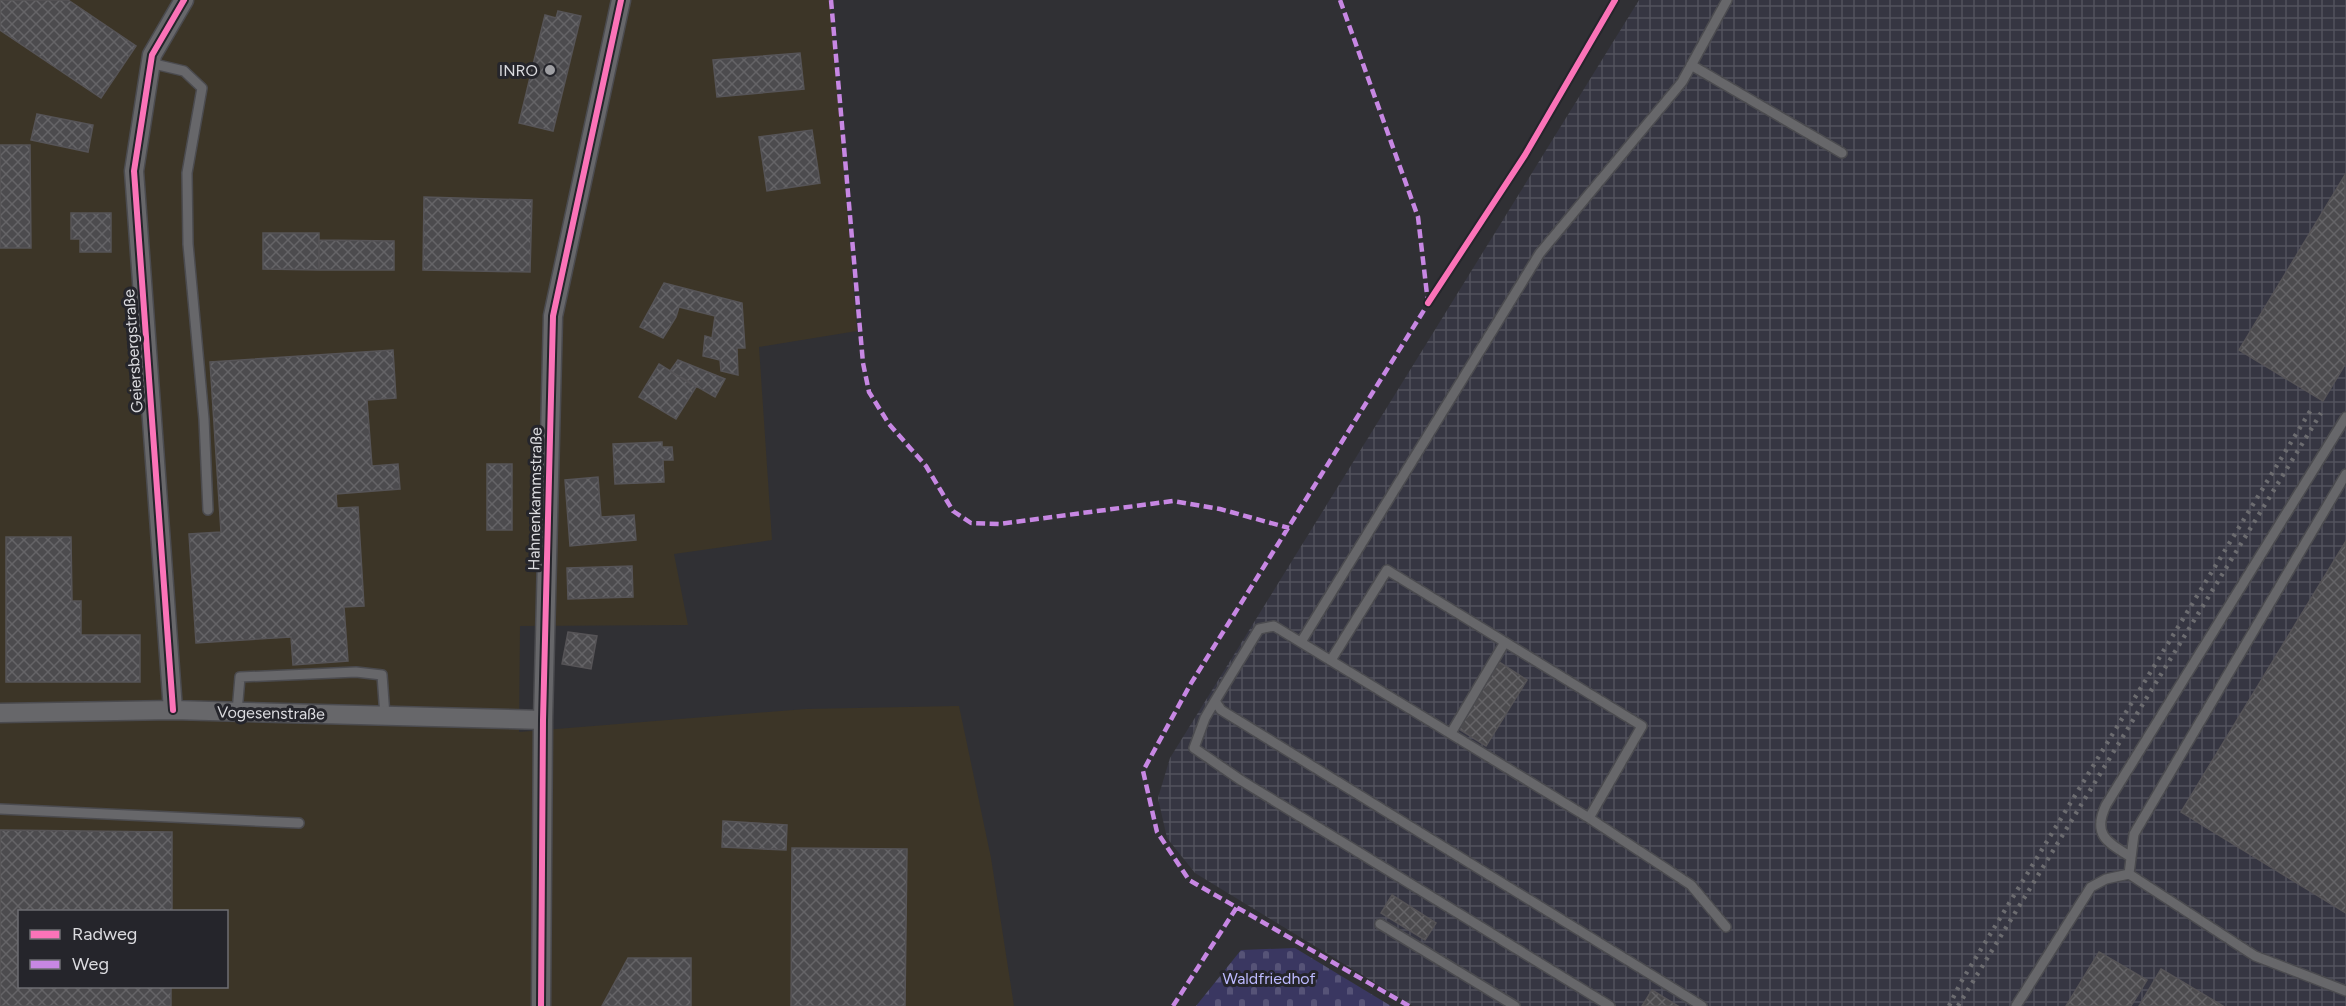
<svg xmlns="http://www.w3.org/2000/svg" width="2346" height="1006" font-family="Figtree,sans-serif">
	<defs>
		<pattern id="industrial-grid" width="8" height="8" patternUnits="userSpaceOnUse" patternTransform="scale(1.5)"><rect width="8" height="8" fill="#363642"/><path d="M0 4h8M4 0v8" fill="none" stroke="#52525d"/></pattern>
		<pattern id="cemetery-stones" width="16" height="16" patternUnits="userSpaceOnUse" patternTransform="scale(1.5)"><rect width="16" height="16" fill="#3a3761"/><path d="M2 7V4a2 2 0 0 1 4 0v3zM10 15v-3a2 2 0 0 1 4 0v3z" fill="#565377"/></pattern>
		<pattern id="building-cross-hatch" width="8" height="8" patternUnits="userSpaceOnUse" patternTransform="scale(1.5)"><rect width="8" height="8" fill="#4c4b4e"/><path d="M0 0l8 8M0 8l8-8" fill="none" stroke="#656467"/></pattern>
	</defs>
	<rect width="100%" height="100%" fill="#303034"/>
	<path fill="#3c3527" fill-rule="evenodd" d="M0 0H830L857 331 759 347 772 540 674 554 688 625 520 626 519 732 806 709 959 706 991 858 1014 1006H0ZM20 912H226V986H20Z"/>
	<path fill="url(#industrial-grid)" d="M1639 0H2346V1006H1413L1195 873 1167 838 1158 798 1170 758Z"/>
	<path fill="url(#cemetery-stones)" d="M1295 948 1391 1006H1196L1241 950Z"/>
	<path fill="url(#building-cross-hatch)" stroke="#565457" stroke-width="1.5" d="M0 0H68L136 46 101 98 0 30Z
		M558 11 581 16 553 131 519 123 545 15 556 18Z
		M800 53 804 89 717 97 713 60Z
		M37 114 93 125 88 152 31 140Z
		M812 130 820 183 767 191 759 137Z
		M0 145H30L31 248H0Z
		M2345 175 2346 363 2323 401 2239 350Z
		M424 197 532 200 530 272 423 270Z
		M71 213H111V252H80V239H71Z
		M263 233H319V270L263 269Z
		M319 240 394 241V270H319Z
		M664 283 742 303 745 348H737L738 375 721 371 720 360 703 356 705 336 712 338 715 316 679 307 676 317 663 338 640 327Z
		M393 350 396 398 367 400 372 466 398 464 400 489 336 494 337 508 358 507 364 606 344 607 348 661 293 665 291 637 196 643 189 534 221 532 210 362Z
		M678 360 725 379 715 397 670 371Z
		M659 364 696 387 676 419 639 397Z
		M662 442V447H672L673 460H663L664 482 615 484 613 444Z
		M487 464H512V530H487Z
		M598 477 601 517 634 515 636 540 570 546 565 480Z
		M6 537H71L72 601H81V635H140V682H6Z
		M2346 541V913L2181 812Z
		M632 566 633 597 568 599 567 568Z
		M568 632 597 636 591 669 562 664Z
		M1499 662 1527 680 1486 746 1459 729Z
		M723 821 787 825 786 850 722 847Z
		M0 830 172 832V912H20V986H171V1006H0Z
		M792 848 907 849 905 1006H791Z
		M1392 895 1436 923 1425 940 1381 913Z
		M2099 952 2147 980 2131 1006H2066Z
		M628 958H691V1006H602Z
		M2161 969 2223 1006H2139Z
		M1652 990 1678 1006H1642Z"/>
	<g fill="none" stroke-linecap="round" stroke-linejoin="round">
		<defs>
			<path id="service" d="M150 63 184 71 202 88 187 173 188 244 204 419 208 510
				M1691 65 1842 153
				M1301 642 1540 253 1682 82 1727 0
				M1331 660 1387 570 1642 726 1589 818
				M1215 701 1205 718 1194 748 1242 781 1610 1006
				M237 712 240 677 356 672 382 675 385 716
				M1451 733 1505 642
				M0 809 299 823
				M2131 857C2107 842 2092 835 2106 805L2346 417
				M2129 874 2134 834 2346 474
				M1380 924 1515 1006
				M1702 1006 1221 710 1215 701 1259 629 1274 626 1589 818 1691 885 1726 927
				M2016 1006 2091 887 2106 879 2129 874 2255 956 2346 991"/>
			<path id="minor" d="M173 710 134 171 152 55 184 0
				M0 713 173 710 543 720
				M541 1006 543 720 553 316 621 0"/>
		</defs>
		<use href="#service" stroke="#4b4b4f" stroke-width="12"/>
		<use href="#minor" stroke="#4b4b4f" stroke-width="21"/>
		<use href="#service" stroke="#67676a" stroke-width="9"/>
		<use href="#minor" stroke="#67676a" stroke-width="18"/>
		<path stroke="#6c6c70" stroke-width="4.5" stroke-dasharray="3 6" stroke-linecap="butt" d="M1949 1006 1961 982 2312 408
			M1958 1006 2321 413"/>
		<path stroke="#c787e3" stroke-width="4.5" stroke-dasharray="9 4.5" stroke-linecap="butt" d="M831 0 863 363 869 392 889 424 926 466 953 511 971 523 999 524 1173 501 1220 509 1289 528
			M1340 0 1418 217 1428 303
			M1173 1006 1237 907
			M1409 1006 1189 880 1157 832 1143 771 1190 685 1431 299"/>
		<defs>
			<path id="cycleway" d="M1428 303 1525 155 1615 0
				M173 710 134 171 152 55 184 0
				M541 1006 543 720 553 316 621 0"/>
		</defs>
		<use href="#cycleway" stroke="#25252b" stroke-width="10"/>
		<use href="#cycleway" stroke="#fb73b8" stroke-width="6"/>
	</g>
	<circle fill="#9f9fa3" stroke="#25252b" stroke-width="2" cx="550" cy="70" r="6"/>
	<g text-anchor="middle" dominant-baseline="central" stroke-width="6" stroke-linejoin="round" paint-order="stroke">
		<g font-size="16" fill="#dbdbdf" stroke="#25252b" text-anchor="end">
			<text x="538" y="70">INRO</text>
		</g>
		<g font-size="16" fill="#dbdbdf" stroke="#25252b">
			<text transform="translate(133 351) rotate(-94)">Geiersbergstraße</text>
			<text transform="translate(535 499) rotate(-89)">Hahnenkammstraße</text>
			<text transform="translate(271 713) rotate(1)">Vogesenstraße</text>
		</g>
		<g font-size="16" fill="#bdbaff" stroke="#25252b">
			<text x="1269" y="978">Waldfriedhof</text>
		</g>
	</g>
	<rect x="18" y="910" width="210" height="78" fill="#25252b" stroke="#6e6e73" stroke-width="1.5"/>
	<rect x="30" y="930" width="30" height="9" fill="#fb73b8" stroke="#6e6e73" stroke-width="1.5"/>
	<text x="72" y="940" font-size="18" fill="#dbdbdf">Radweg</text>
	<rect x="30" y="960" width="30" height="9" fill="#c787e3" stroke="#6e6e73" stroke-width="1.5"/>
	<text x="72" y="970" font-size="18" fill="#dbdbdf">Weg</text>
</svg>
